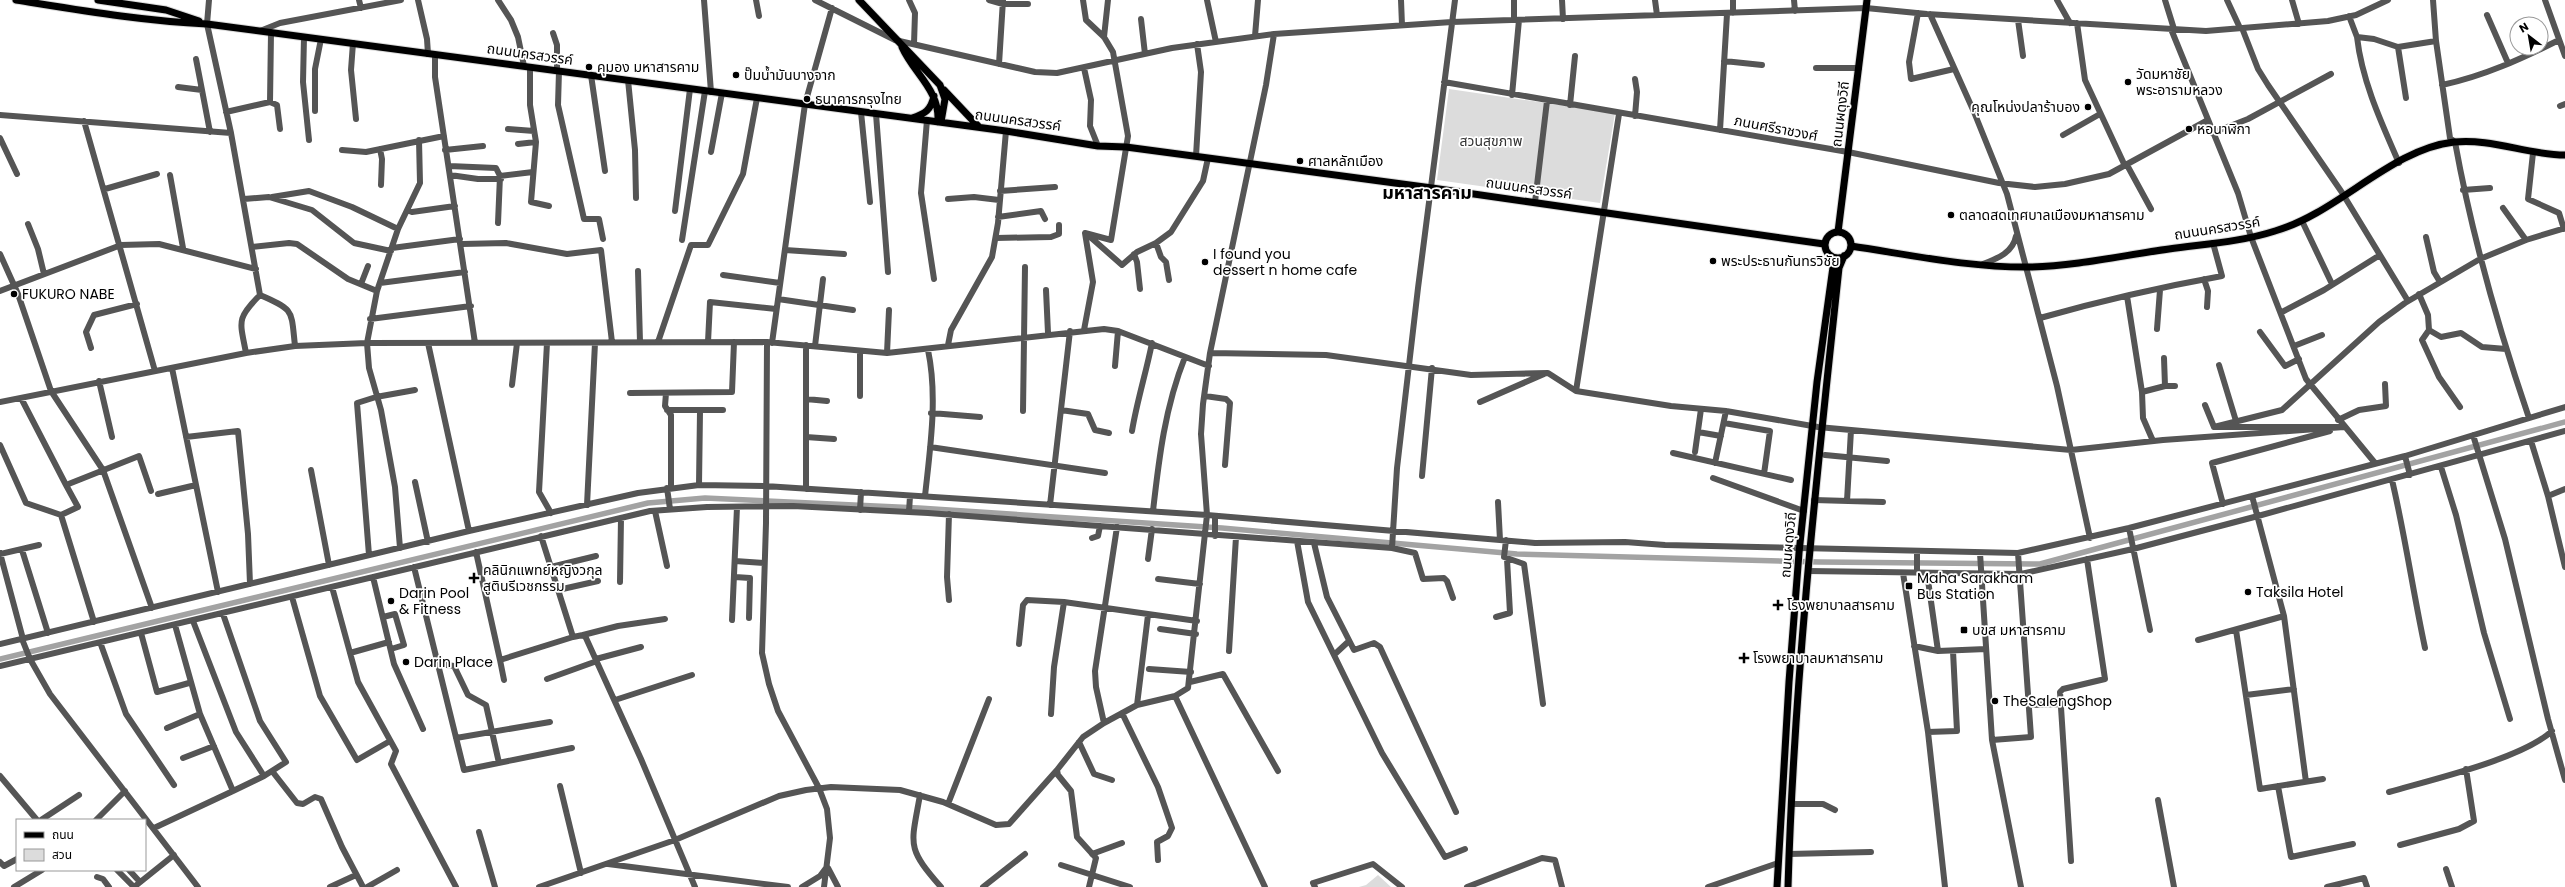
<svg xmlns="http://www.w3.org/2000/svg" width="2565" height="887" font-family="Poppins,'Noto Sans Thai',sans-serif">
	<rect width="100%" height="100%" fill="#fff"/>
	<path fill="#dcdcdc" d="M1449 89 1615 113 1600 203 1437 180Z
		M1378 875 1391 887H1359L1366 885Z"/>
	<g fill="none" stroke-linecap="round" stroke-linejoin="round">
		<path stroke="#a3a3a3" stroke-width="5.5" d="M0 659 648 503 705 498 919 508 1222 528 1517 554 1819 562 2040 564 2565 422"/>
		<defs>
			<path id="major" d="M16 0C79 10 142 21 207 24L1006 131 1098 146 1126 147 1432 188 1824 244
				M98 0 166 10 199 21
				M859 0 940 85 945 99 941 122
				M902 47C914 74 940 90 938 122
				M944 90 979 127
				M912 118C925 114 931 110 934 96
				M1825 245a13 13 0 1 1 26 0a13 13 0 1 1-26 0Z
				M1838 232 1867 0
				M1851 246C1911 255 1971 268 2032 267 2076 266 2125 255 2169 249 2204 244 2241 242 2275 231 2338 213 2391 149 2454 142 2491 138 2528 155 2565 155
				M1777 887 1789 682 1799 553 1817 382 1833 267 1829 255
				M1788 887C1794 680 1817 473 1839 268L1844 256"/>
		</defs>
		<use href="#major" stroke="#dbdbdb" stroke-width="9"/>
		<path stroke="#555" stroke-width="6" d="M209 0 207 24 231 133 260 295
			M359 0 361 8
			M418 0 427 39 428 54
			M498 0 511 20 518 37 524 66
			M704 0 711 92
			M756 0 759 16
			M815 0 895 40 1035 72 1057 73 1172 48 1274 34 1452 22 1866 8 1927 14 2206 31 2328 21 2356 15 2388 0
			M909 0 915 13 914 44
			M989 0 1003 4H1028
			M1083 0 1086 20 1104 37 1113 52 1128 136 1111 240 1085 233 1093 282 1084 330
			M1207 0 1216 42
			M1401 0 1402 25
			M1514 0V20
			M1562 0 1563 19
			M1655 0 1657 15
			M1794 0 1795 11
			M2057 0 2070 23
			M2165 0 2174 29
			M2227 0 2240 28
			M2292 0 2299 24
			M2433 0 2436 41 2450 138 2455 142C2472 236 2498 327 2529 418
			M2545 0 2565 56
			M1733 13V0
			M1918 13 1909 62 1911 79 1954 69
			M1930 14 1974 112 2007 194 2057 386 2090 538
			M2487 15 2508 63
			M2349 16 2357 37 2374 39 2398 47 2436 41
			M1141 19 1145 54
			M2018 20 2023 56
			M2077 23 2085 80 2125 166
			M2242 28 2258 69 2268 85 2341 191 2408 301
			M2171 29 2238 193 2251 237 2306 379 2375 463
			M260 31 280 23 401 0
			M271 33 270 102 277 105 280 129
			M553 33 557 45V71
			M1255 36 1258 0
			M304 37 303 82 309 140
			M1104 37 1108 0
			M2357 37C2362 81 2381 122 2399 163
			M353 43 351 70 356 119
			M2398 47 2406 98
			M435 55V77L475 343
			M196 59 202 90
			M1724 61 1762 65
			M999 64 1003 0
			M530 67V105L536 142 531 202 549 206
			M1084 68 1091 100 1090 126 1098 146
			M1816 68H1859
			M559 71 558 105 584 219H599L603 239
			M591 75 605 171
			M628 80 635 150 636 198
			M1444 82 1848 152 1999 183 2035 187 2065 184 2109 174 2208 120
			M2442 85C2484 76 2521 59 2559 40
			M178 87 202 90 210 132
			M1512 95 1519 20
			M1570 105 1575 56
			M2560 106 2565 104
			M315 111V69L321 39
			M226 112 270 102
			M861 112 870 202
			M876 114 888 272
			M0 115 231 133
			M1635 116 1637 92 1635 79
			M927 120 921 193 934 279
			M84 121 155 371
			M508 129 534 131
			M1720 130 1727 14
			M2212 133 2248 119 2331 74
			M2063 135 2100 114
			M0 138 17 174
			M518 144 536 142
			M380 149 382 159 381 185
			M342 150 366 152 444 136
			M445 150 483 146
			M711 152 722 93
			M2533 153 2528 199 2559 213 2564 229
			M1196 156 1201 72 1197 44
			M2127 165 2151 209
			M449 166 496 168 500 176 533 172
			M170 175 183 248
			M450 175 478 179H501
			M105 189 157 174
			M2463 190 2490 188
			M1000 191 1055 187
			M272 197 309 191 352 207 398 229
			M244 199 269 197 312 210 354 243 391 251
			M948 199 974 197 999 200
			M1535 202 1547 101
			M2503 208 2526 240
			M407 210 412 212 455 206
			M675 211 690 89
			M998 217 1041 211 1045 219
			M2302 221 2332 284
			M498 223 500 176
			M28 224 38 249 44 274
			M1088 235 1122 265 1137 252 1156 243 1171 232 1203 181 1208 158
			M2426 237 2434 272 2440 282
			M996 238 1051 237 1059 234V225
			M682 240 705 91
			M1156 243 1161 257 1166 262 1169 280
			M462 244 506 243 567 254 601 250 612 342
			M252 247 289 243 297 244 348 279 377 291
			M392 248 460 239
			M785 250 844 254
			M0 254 18 294 51 391 103 470 152 608
			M1134 254 1137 262 1140 289
			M1983 264C1996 259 2013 253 2016 236
			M638 271 640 342
			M723 275 780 283
			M2204 279 2208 291 2207 307
			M380 283 465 272
			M361 284 368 266
			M1046 290 1048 333
			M0 291 121 245 159 244 256 269
			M2419 294 2428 315 2429 330 2422 340 2439 377 2460 407
			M2127 296 2142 392 2143 418 2153 441
			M778 299 853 310
			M2282 312 2324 290 2380 255
			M2040 318C2100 301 2161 287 2222 276L2213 243
			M370 319 471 306
			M2157 329 2160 290
			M2429 330 2441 337 2461 333 2482 347 2506 349
			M2260 332 2285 366 2299 359
			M658 342 691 245H708L743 174 757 98
			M708 342 710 302 776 309
			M767 342 766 523 762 653 769 684 778 711 819 788 827 809 830 838 824 887
			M428 343 469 531
			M547 343 539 492 551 513
			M772 343 805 104 832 8
			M806 345V489
			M948 345 951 330 992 257 998 223 1006 131
			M815 346 823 279
			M2294 346 2322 335
			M91 348 86 332 94 315 137 304
			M860 352V396
			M246 353C240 321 236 319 260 295 295 310 291 310 295 346
			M887 353 889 310
			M1210 353 1326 355 1471 375 1548 373 1576 391 1671 406 1726 411 1818 427 2071 450 2163 440 2344 427H2214L2282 410 2379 322 2405 303 2480 259 2526 240 2565 228
			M2164 358 2165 386
			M2219 365 2236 421
			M1115 366 1118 331
			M172 368 218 592
			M99 381 112 437
			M512 385 517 343
			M1576 391 1619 114
			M2142 392 2165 386H2175
			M630 393 732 392 734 342
			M666 393 665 406 671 415V487
			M1205 396 1226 399 1230 403 1225 465
			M21 398 66 485 139 456 151 491
			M806 399 827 401
			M0 402 246 353 295 346 367 343 767 342 887 353 1104 329 1118 331 1209 366
			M1480 402 1544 374
			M2205 405 2214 427
			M667 410H723
			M1061 410 1088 414 1095 430 1109 433
			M1023 411 1025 267
			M931 413 980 417
			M2338 420 2359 410 2386 406 2385 384
			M1724 423 1770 431 1764 474
			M1132 431C1137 401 1146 373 1152 343
			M1698 432 1721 436
			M2473 435 2505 539 2548 719 2565 780
			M186 437 238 431 248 534 250 584
			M806 437 834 439
			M2531 441 2548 496 2565 567
			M0 445 26 503 61 515
			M930 447 1105 473
			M1695 452 1701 409
			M1673 453 1791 480
			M1825 455 1887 461
			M2405 456 2410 475
			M1715 463 1726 411
			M2441 467 2456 515 2484 633 2510 719
			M311 470 329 565
			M1422 476 1432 368
			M1713 478 1804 511
			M2392 480C2405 535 2413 592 2425 648
			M415 482 428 542
			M66 485 78 507 61 515 94 622
			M699 485 700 411
			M667 488 670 509
			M158 494 196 485
			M925 496C930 449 938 397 928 350
			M2252 496 2284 616 2306 782
			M2548 496 2565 489
			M1814 500 1883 502
			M1847 501 1851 430
			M1498 502 1500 540
			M2223 504 2212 463 2330 431
			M587 505 595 343
			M1050 505 1070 331
			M860 510 861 492
			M655 511 667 566
			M1153 511C1159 458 1165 407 1185 357
			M909 512 910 496
			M2129 528 2150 630
			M541 536 573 637
			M1215 536V516
			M1092 538 1098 536 1100 526
			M1506 540 1504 557 1524 564 1543 704
			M1297 541 1308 602 1382 753 1445 857 1465 849
			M1314 543 1327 597 1354 650 1374 643 1380 647 1456 812
			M400 548 395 487 381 410 369 368 367 343 377 291 398 229 420 183 419 140
			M1392 548 1397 468 1418 288 1455 0
			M22 550 48 633
			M476 552 500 660
			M1917 552V573
			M0 553 23 639
			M1980 553 1992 740 2021 887
			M0 554 39 545
			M369 555 357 403 376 397 415 390
			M1148 559 1152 529
			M735 561 764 563
			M414 567 464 770 572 748
			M551 567 596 556
			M1808 571 2021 574 2133 549 2258 516 2565 431
			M1903 573 1928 732 1945 887
			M373 577 394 664 423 729
			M735 577 750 578 749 618
			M1158 579 1200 584
			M620 582 621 518
			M332 587 358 682 396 751 391 764 456 887
			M558 590 598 581
			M292 597 320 696 357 760 390 741
			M949 600 947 577 949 514
			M223 614 260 721 286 762 264 776 233 791
			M383 617 395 614 404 645 391 649
			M1496 617 1510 613 1507 559
			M732 620 737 507
			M193 621 236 732 264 776
			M1160 629 1196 634
			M2236 630 2260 789 2323 779
			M141 633 157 692 189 683
			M583 635 618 626 665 619
			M22 639 30 659 50 694 198 887
			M2198 640 2284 616
			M100 642 126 714 174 785
			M0 644 469 531 638 493 699 485 765 486 1207 515 1535 543 1625 542 1665 545 2018 553 2129 528 2405 456 2565 407
			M1019 644 1023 605 1027 600 1064 602
			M1914 646 1938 651 1927 573
			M1229 651 1236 537
			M1938 651 1986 649
			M350 653 389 642
			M1335 654 1349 641
			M596 659 641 647
			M440 664 454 666 468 695 486 705 499 763
			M0 666 650 511 707 507 793 506 928 513 1392 548 1415 553 1423 579 1444 578 1447 581 1453 598
			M1149 669 1191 672
			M547 679 597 661
			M504 680 500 660 573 637 583 635 586 638 641 759 695 887
			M1190 682 1223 674 1278 771
			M2246 695 2294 689
			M1175 696 1265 887
			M615 700 692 675
			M1137 705 1148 615
			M2028 705 2060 704
			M1122 713 1158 787 1172 828 1168 836 1157 842 1158 860
			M1051 714 1054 667 1064 602 1197 621
			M1104 723 1096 687 1095 671 1117 527
			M167 728 200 714
			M1928 732 1957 731 1953 651
			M456 738 550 722
			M1992 740 2031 737 2018 553
			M1079 742 1094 774 1112 780
			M183 758 214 746
			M272 771 297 803 303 804 315 797 321 799 342 847 363 887
			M0 776 37 820
			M560 786 581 873
			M2278 786 2291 857 2353 844
			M2389 792C2430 780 2522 759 2552 731
			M920 795C911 846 906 847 941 887
			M2158 800 2174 887
			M948 804 989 699
			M1791 804H1823L1835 810
			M41 820 79 795
			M96 820 125 791
			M154 828 233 791 200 714 175 625
			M479 832 495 887
			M2400 845 2459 829 2474 821 2466 769
			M1092 854 1122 843
			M1789 854 1871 852
			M2071 861 2060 692 2063 689 2105 679 2087 559
			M0 862 4 866 17 859
			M608 864 788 887
			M1061 865 1130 887
			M828 868 838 887
			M2446 869 2452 887
			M117 870 134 887
			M129 870 140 882
			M97 877 103 879 109 887
			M14 887 42 870
			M134 887 174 855
			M330 887 356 875
			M367 887 397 870
			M539 887 675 840 779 796 806 790 831 787 900 790 943 802 996 825 1009 824 1057 770
			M802 887 820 876 826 868
			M983 887 1025 854
			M1089 887 1096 858 1077 837 1071 791 1058 775 1057 770 1083 737 1104 723 1137 705 1175 696 1188 688 1207 515 1201 434 1203 404 1210 353 1266 85 1274 34
			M1315 887 1313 883 1373 864 1402 887
			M1467 887 1542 858 1555 860 1562 887
			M1708 887 1778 863
			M2327 887 2364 878 2367 887"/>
		<use href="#major" stroke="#000" stroke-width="7"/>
	</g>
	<g fill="#000" stroke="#fff" stroke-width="1.5">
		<circle cx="589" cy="67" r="4"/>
		<circle cx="736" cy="75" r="4"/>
		<circle cx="2128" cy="82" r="4"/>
		<circle cx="807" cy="99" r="4"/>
		<circle cx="2088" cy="107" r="4"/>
		<circle cx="2189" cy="129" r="4"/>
		<circle cx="1300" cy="161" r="4"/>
		<circle cx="1951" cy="215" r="4"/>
		<circle cx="1713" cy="261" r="4"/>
		<circle cx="1205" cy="262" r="4"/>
		<circle cx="14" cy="294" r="4"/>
		<path d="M472 572h4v4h4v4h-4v4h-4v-4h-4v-4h4z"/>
		<rect x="1905" y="582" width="8" height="8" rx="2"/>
		<circle cx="2248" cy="592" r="4"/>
		<circle cx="391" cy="601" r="4"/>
		<path d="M1776 599h4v4h4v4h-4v4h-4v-4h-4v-4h4z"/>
		<rect x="1960" y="626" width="8" height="8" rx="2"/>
		<path d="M1742 652h4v4h4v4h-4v4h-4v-4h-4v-4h4z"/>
		<circle cx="406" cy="662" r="4"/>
		<circle cx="1995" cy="701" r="4"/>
	</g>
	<g text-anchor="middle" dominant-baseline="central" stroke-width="3.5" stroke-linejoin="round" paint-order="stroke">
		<g font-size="14" fill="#000" stroke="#fff">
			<text transform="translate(530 54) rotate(8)">ถนนนครสวรรค์</text>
			<text transform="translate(1840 114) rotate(-83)">ถนนผดุงวิถี</text>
			<text transform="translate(1018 120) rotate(8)">ถนนนครสวรรค์</text>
			<text transform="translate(1776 128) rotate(11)">ภนนศรีราชวงศ์</text>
			<text transform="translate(1529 188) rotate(8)">ถนนนครสวรรค์</text>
			<text transform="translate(2217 228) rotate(-9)">ถนนนครสวรรค์</text>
			<text transform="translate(1788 545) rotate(-85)">ถนนผดุงวิถี</text>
		</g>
		<g font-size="14" fill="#000" stroke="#fff" text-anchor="start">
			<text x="597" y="67">คุมอง มหาสารคาม</text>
			<text x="2136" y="74">วัดมหาชัย<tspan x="2136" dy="16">พระอารามหลวง</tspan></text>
			<text x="744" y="75">ปั๊มน้ำมันบางจาก</text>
			<text x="815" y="99">ธนาคารกรุงไทย</text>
			<text x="2080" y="107" text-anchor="end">คุณโหน่งปลาร้าบอง</text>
			<text x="2197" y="129">หอนาฬิกา</text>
			<text x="1308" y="161">ศาลหลักเมือง</text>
			<text x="1959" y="215">ตลาดสดเทศบาลเมืองมหาสารคาม</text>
			<text x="1213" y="254">I found you<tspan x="1213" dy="16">dessert n home cafe</tspan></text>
			<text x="1721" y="261">พระประธานกันทรวิชัย</text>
			<text x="22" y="294">FUKURO NABE</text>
			<text x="483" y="570">คลินิกแพทย์หญิงวกุล<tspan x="483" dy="16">สูตินรีเวชกรรม</tspan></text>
			<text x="1917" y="578">Maha Sarakham<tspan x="1917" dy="16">Bus Station</tspan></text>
			<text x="2256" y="592">Taksila Hotel</text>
			<text x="399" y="593">Darin Pool<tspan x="399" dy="16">&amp; Fitness</tspan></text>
			<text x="1787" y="605">โรงพยาบาลสารคาม</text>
			<text x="1972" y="630">บขส มหาสารคาม</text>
			<text x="1753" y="658">โรงพยาบาลมหาสารคาม</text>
			<text x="414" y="662">Darin Place</text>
			<text x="2003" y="701">TheSalengShop</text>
		</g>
		<g font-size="14" fill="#333" stroke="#fff">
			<text x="1491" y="141">สวนสุขภาพ</text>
		</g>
		<g font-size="18" font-weight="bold" fill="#000" stroke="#fff">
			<text x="1427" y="192">มหาสารคาม</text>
		</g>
	</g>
	<rect x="16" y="819" width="130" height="52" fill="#ffffff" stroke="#999999"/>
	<rect x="24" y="832" width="20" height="6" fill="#000000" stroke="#999999"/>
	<text x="52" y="839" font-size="12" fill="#000000">ถนน</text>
	<rect x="24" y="849" width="20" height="12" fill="#dcdcdc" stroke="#999999"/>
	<text x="52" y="859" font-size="12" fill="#000000">สวน</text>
	<g transform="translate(2529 36) rotate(329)"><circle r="19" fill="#ffffff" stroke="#999999"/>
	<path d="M0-3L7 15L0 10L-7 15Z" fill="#000000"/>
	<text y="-6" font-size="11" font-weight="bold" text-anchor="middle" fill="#000000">N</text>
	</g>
</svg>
